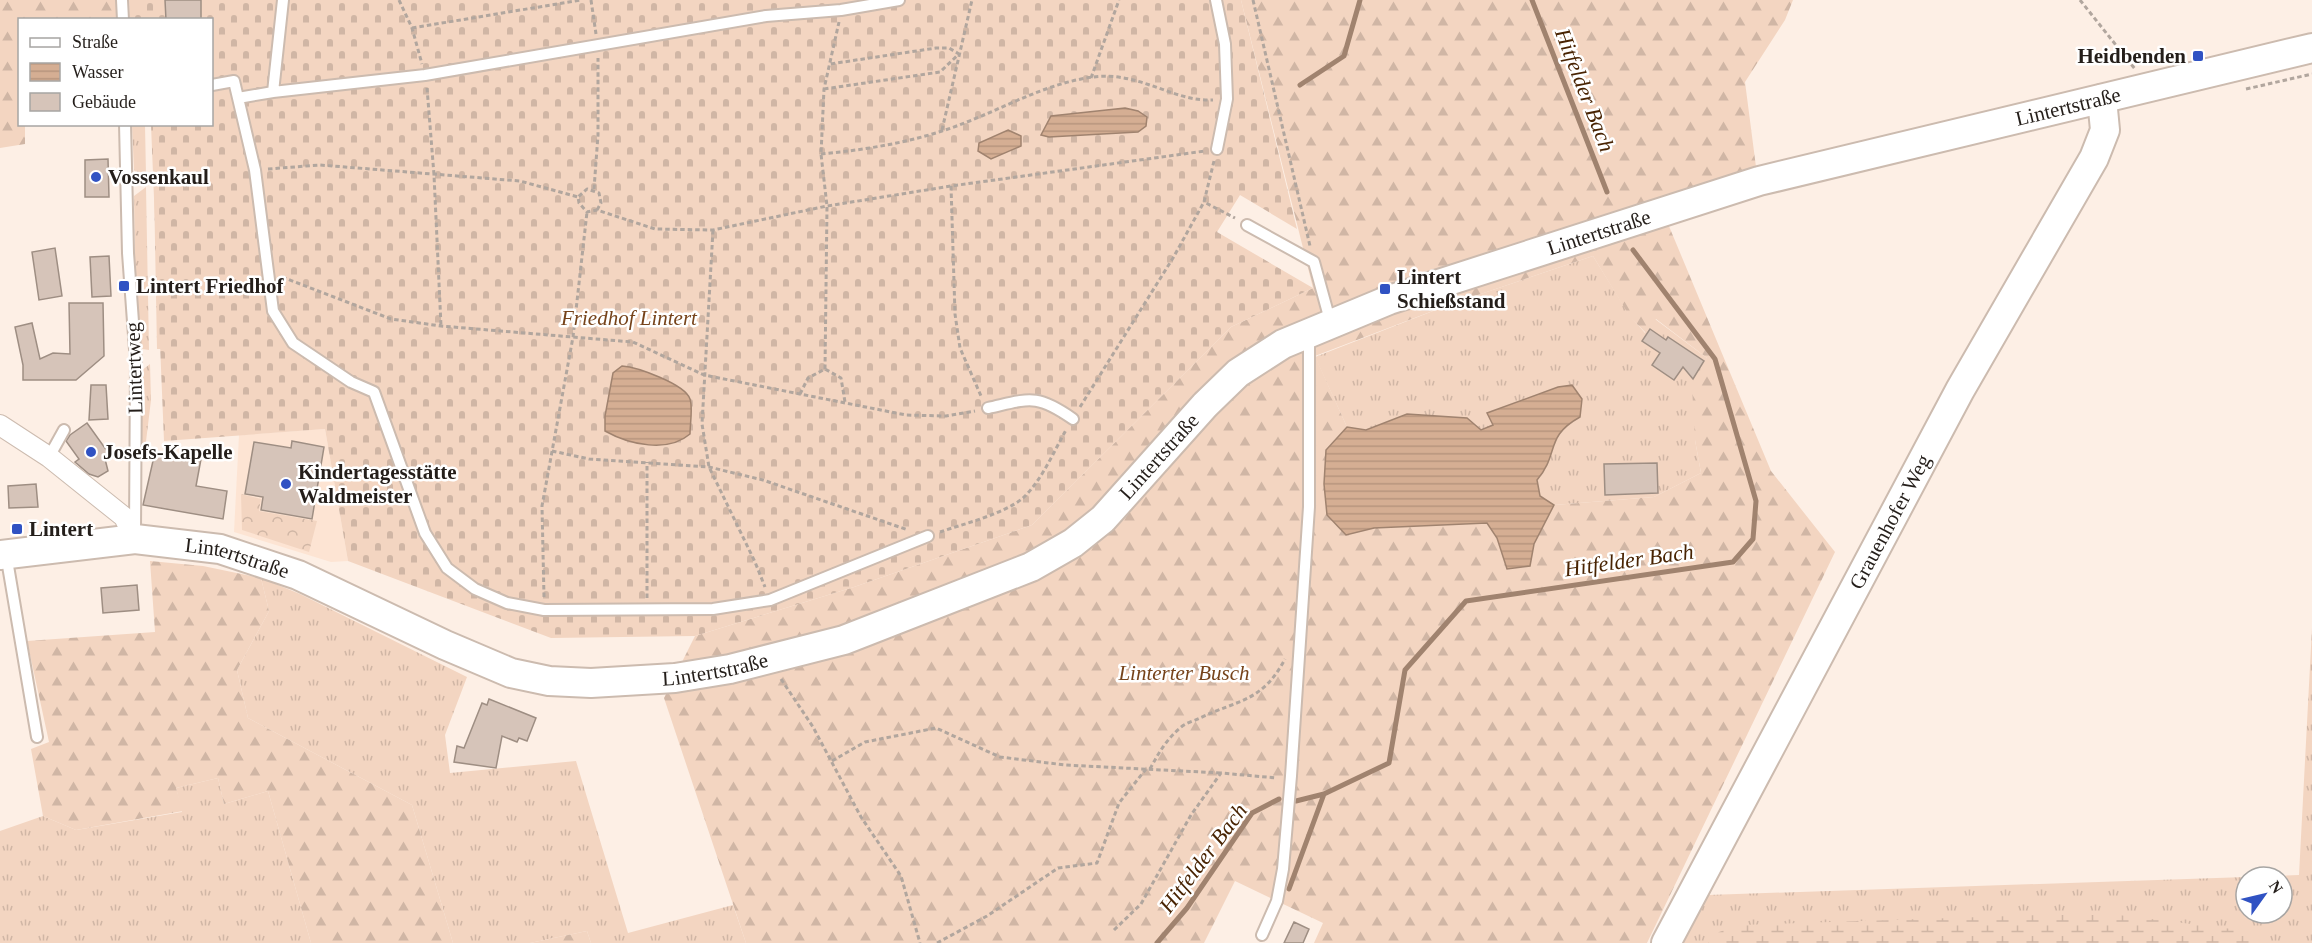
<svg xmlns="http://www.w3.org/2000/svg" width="2312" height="943" font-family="Georgia,serif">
	<defs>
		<pattern id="grass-tufts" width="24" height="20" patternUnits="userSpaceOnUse" patternTransform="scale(1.5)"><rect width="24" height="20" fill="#f3d5c1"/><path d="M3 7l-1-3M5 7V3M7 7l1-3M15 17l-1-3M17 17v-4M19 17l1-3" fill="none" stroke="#d0b6a5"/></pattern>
		<pattern id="forest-firs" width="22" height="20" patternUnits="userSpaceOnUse" patternTransform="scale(1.5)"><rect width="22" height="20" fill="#f3d5c1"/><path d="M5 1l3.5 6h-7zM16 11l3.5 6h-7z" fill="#d0b6a5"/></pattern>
		<pattern id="wetland-marsh" width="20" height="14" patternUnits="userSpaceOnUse" patternTransform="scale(1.5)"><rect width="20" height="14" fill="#f3d5c1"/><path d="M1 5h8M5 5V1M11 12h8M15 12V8" fill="none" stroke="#d0b6a5"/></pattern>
		<pattern id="cemetery-stones" width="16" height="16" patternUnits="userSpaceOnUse" patternTransform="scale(1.5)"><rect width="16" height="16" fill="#f3d5c1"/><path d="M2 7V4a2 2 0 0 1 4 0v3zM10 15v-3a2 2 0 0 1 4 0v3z" fill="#d0b6a5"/></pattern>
		<pattern id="park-crowns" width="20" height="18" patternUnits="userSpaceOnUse" patternTransform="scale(1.5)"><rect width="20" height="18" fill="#f3d5c1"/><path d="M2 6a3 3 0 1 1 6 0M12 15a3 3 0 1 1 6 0" fill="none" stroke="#d0b6a5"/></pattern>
		<pattern id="water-rules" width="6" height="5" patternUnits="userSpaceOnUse" patternTransform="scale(1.5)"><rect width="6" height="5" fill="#d5ae93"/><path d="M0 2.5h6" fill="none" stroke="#b7957e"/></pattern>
	</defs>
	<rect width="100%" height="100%" fill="#fdefe5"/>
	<path fill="#fde4d3" d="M325 429 348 561 331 562 234 532 239 435Z"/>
	<path fill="url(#grass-tufts)" d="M132 125H145L146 175H138L134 170Z
		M146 187 149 350 142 349 136 341 134 196Z
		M154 188H158L162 349H157Z
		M1593 256 1630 316 1645 333 1655 319 1707 358 1695 440 1701 473 1654 497 1554 505 1540 496 1537 480C1560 453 1544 437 1580 417L1558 387 1487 413 1493 425 1481 431 1408 414 1366 430 1347 427 1315 357 1451 304Z
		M150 364 151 400 144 458 138 457 141 371Z
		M261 578 300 594 467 677 445 735 450 773 576 761 628 933 733 905 746 943H591L587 931 530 943H453L412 805 248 718 237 670 269 611Z
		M2312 628V943H1681L1708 895 2246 877V913H2282V877H2247L2299 875Z
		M218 778 224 804 268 791 311 943H0V831L43 816 76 830 182 812 176 788Z"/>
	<path fill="url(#forest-firs)" fill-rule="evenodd" d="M0 0H129L130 19 20 20V124L25 125V144L0 148Z
		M1241 0H1793L1785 20 1745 82 1759 190 1666 219 1771 471 1835 552 1647 943H1314L1323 923 1235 881 1204 943H746L664 698 695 636 854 587 1032 525 1231 327 1313 288ZM1593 256 1630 317 1646 333 1656 319 1707 358 1692 387 1695 440 1701 473 1654 497 1554 505 1534 544 1507 569 1497 538 1487 523 1374 528 1346 535 1326 450 1347 427 1315 356 1451 304Z
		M150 561 203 566 261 578 269 611 237 670 248 718 412 805 453 943H311L268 791 224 804 218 778 176 788 183 811 76 830 43 816 31 749 49 742 27 641 155 632Z
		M587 931 591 943H530Z"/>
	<path fill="url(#wetland-marsh)" d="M2102 913 2240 930 2262 943H1708L1719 932 1739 925Z"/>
	<path fill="url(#cemetery-stones)" d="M129 0H1241L1297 229 1240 195 1217 232 1313 288 1231 327 1032 525 854 587 695 636 551 638 348 561 325 429 164 441 151 125 212 124V20L130 19Z"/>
	<path fill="url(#park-crowns)" d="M241 494 261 499 259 511 317 521 309 552 242 530Z"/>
	<path fill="url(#water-rules)" stroke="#a0836f" stroke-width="1.5" d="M1125 108 1138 111 1147 117 1146 126 1138 132 1049 137 1041 135 1051 116Z
		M1008 130 1021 136V146L991 159 978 151 979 143Z
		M622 366C637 367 685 384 690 399 693 408 690 424 690 434 668 453 630 445 605 431V416L613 373Z
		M1572 385 1582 399 1580 417C1544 437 1560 453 1537 480L1540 496 1554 505 1534 544 1530 566 1507 569 1497 538 1487 523 1374 528 1346 535 1327 515 1324 484 1326 450 1347 427 1366 430 1407 414 1467 418 1481 430 1493 425 1487 413 1558 387Z"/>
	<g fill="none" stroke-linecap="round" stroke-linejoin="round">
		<path stroke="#a0836f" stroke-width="5" d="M1532 0 1607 192
			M1300 85 1344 56 1360 0
			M1296 801 1324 794 1389 763 1405 670 1466 601 1733 562 1753 539 1756 501 1715 359 1633 250
			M1289 889 1324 794
			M1157 943 1187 908 1252 813 1279 799"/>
	</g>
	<path fill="#d6c4b9" stroke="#9e8e83" stroke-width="1.5" d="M165 0H201V20H166Z
		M108 159 109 197H85V160Z
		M55 248 62 296 39 300 32 252Z
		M109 256 111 296 92 297 90 257Z
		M69 303H103L104 356 76 380H23V365L15 327 32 323 40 359 53 353 70 354Z
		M1650 329 1666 340 1668 337 1704 361 1693 379 1683 367 1674 380 1652 365 1660 353 1642 341Z
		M91 385H106L108 419 89 420Z
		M87 423 110 455 105 459 108 471 98 477 89 474 75 462 79 459 66 441 70 435Z
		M292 441 324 447 312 519 261 510 263 497 245 494 254 442 291 448Z
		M155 452 201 459 196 486 227 491 223 519 143 505Z
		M1657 463 1658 493 1605 495 1604 464Z
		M36 484 38 507 9 508 8 486Z
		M137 585 139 610 103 613 101 588Z
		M489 699 536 718 527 741 519 738 517 742 502 736 496 768 454 762 457 746 464 748 482 703 487 705Z
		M1294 922 1309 929 1303 943H1284Z"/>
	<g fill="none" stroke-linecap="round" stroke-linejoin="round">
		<defs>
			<path id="lane" d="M122 0 123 20
				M1216 0 1225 44 1227 99 1217 149
				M212 85 234 81 255 170 273 311 293 343 351 382 374 392 425 533 447 568 475 589 507 603 544 610 713 609 770 600 928 536
				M273 92 425 75 766 16 841 10 899 0
				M238 98 273 92 283 0
				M125 124 128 253 136 363 135 532
				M1247 225 1314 262 1331 324
				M988 408C1029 399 1036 393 1073 419
				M49 457 64 430
				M6 554 37 737
				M1262 935 1277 901 1283 869 1291 776 1309 507V336"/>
			<path id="street" d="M0 425 49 457 124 517 135 539"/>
			<g id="secondary">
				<path id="s1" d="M0 555 135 539 220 549 298 575 445 645 511 673 549 681 591 683 675 678 730 669 844 640 1031 567 1073 543 1103 519 1205 405 1238 373 1283 344 1389 300 1759 181 2312 48"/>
				<path id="s2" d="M1666 943 1960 390 2094 158 2105 130 2102 99"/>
			</g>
		</defs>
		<use href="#lane" stroke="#ccbbaf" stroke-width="14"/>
		<use href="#street" stroke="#ccbbaf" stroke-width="22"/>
		<use href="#secondary" stroke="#ccbbaf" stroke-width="32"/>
		<path stroke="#b1a69e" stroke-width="3" stroke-dasharray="4.5 3" stroke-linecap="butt" d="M399 0 412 28 422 64
			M591 0 596 34
			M1253 0 1310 246
			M2080 0 2135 69
			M412 28 581 0
			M1091 78 1119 0
			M427 88 434 175 441 326
			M824 89 940 72 959 54 949 48H936L830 64
			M2246 89 2312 74
			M942 130 972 0
			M821 154C862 150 902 144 942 131 993 115 1040 84 1093 77 1140 71 1173 102 1213 100
			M1214 161 1204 202 1235 218
			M268 169 320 165 520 181 578 197
			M951 186 955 314 960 348 981 396
			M594 189 598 135V58
			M597 210 601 203 599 193 587 189 578 197 579 203 587 212 597 210 655 229 713 230 827 206 951 186 1205 151
			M713 230 702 424 709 467 755 562 765 587
			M282 277 391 319 441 326 633 342 704 375 906 415 946 416 975 411
			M825 369 827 206 821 154 824 89 839 22
			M800 394 808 378 825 369 841 378 845 402
			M1080 407 1173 258 1204 202
			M552 451 589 459 709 467 763 480 908 530
			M940 532C963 524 1004 514 1023 498 1042 480 1053 453 1066 430
			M544 597 542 506 573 337 587 212
			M647 598V462
			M781 679 813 727 861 817 901 876 920 943
			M832 761 865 742 936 728 1000 757 1065 765 1221 773
			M1150 769C1158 754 1166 740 1180 728 1185 723 1194 721 1200 718 1240 699 1262 702 1285 659
			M1114 930 1141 904 1191 815 1221 773 1277 778
			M937 943 987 916 1058 868 1097 863 1119 803 1146 769"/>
		<use href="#lane" stroke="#fff" stroke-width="10"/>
		<use href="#street" stroke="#fff" stroke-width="20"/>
		<use href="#secondary" stroke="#fff" stroke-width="28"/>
	</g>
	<g fill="#3052c3" stroke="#fff" stroke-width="2">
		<rect x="2192" y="50" width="12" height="12" rx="3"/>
		<circle cx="96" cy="177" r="6"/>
		<rect x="118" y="280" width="12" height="12" rx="3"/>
		<rect x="1379" y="283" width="12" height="12" rx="3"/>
		<circle cx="91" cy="452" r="6"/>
		<circle cx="286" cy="484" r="6"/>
		<rect x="11" y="523" width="12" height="12" rx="3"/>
	</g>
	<g text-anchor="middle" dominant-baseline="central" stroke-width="5" stroke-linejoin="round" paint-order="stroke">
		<g font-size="21" font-weight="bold" fill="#241e1a" stroke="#fff" text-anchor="start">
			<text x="2186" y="56" text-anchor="end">Heidbenden</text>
			<text x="108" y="177">Vossenkaul</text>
			<text x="1397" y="277">Lintert<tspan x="1397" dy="24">Schießstand</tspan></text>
			<text x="136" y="286">Lintert Friedhof</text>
			<text x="103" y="452">Josefs-Kapelle</text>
			<text x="298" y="472">Kindertagesstätte<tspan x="298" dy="24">Waldmeister</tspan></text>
			<text x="29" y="529">Lintert</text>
		</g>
		<g font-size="21" fill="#241e1a" stroke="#fff">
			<text stroke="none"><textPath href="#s1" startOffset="2238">Lintertstraße</textPath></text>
			<text stroke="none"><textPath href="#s1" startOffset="1752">Lintertstraße</textPath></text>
			<text transform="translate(134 368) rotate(-92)">Lintertweg</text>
			<text stroke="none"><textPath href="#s1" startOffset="1248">Lintertstraße</textPath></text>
			<text stroke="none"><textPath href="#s2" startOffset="477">Grauenhofer Weg</textPath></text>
			<text stroke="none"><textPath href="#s1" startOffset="240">Lintertstraße</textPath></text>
			<text stroke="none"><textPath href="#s1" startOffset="744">Lintertstraße</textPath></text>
		</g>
		<g font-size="21" font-style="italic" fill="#76431a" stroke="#fff">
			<text x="629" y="318">Friedhof Lintert</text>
			<text x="1184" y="673">Linterter Busch</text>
		</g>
		<g font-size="22" font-style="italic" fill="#482302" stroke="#fff">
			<text transform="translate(1585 90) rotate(69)">Hitfelder Bach</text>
			<text transform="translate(1629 560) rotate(-8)">Hitfelder Bach</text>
			<text transform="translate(1203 858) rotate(-53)">Hitfelder Bach</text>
		</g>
	</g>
	<rect x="18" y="18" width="195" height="108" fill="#ffffff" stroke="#a7a5a3" stroke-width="1.5"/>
	<rect x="30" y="38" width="30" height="9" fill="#ffffff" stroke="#a7a5a3" stroke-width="1.5"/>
	<text x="72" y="48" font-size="18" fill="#241e1a">Straße</text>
	<rect x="30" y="63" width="30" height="18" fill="url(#water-rules)" stroke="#a7a5a3" stroke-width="1.5"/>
	<text x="72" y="78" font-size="18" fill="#241e1a">Wasser</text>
	<rect x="30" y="93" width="30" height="18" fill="#d6c4b9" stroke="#a7a5a3" stroke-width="1.5"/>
	<text x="72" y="108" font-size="18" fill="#241e1a">Gebäude</text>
	<g transform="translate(2264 895) rotate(56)"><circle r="28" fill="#ffffff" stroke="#a7a5a3" stroke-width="1.5"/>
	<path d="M0-4.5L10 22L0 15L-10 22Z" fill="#3052c3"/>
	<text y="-9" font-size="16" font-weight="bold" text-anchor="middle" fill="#241e1a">N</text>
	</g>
</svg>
